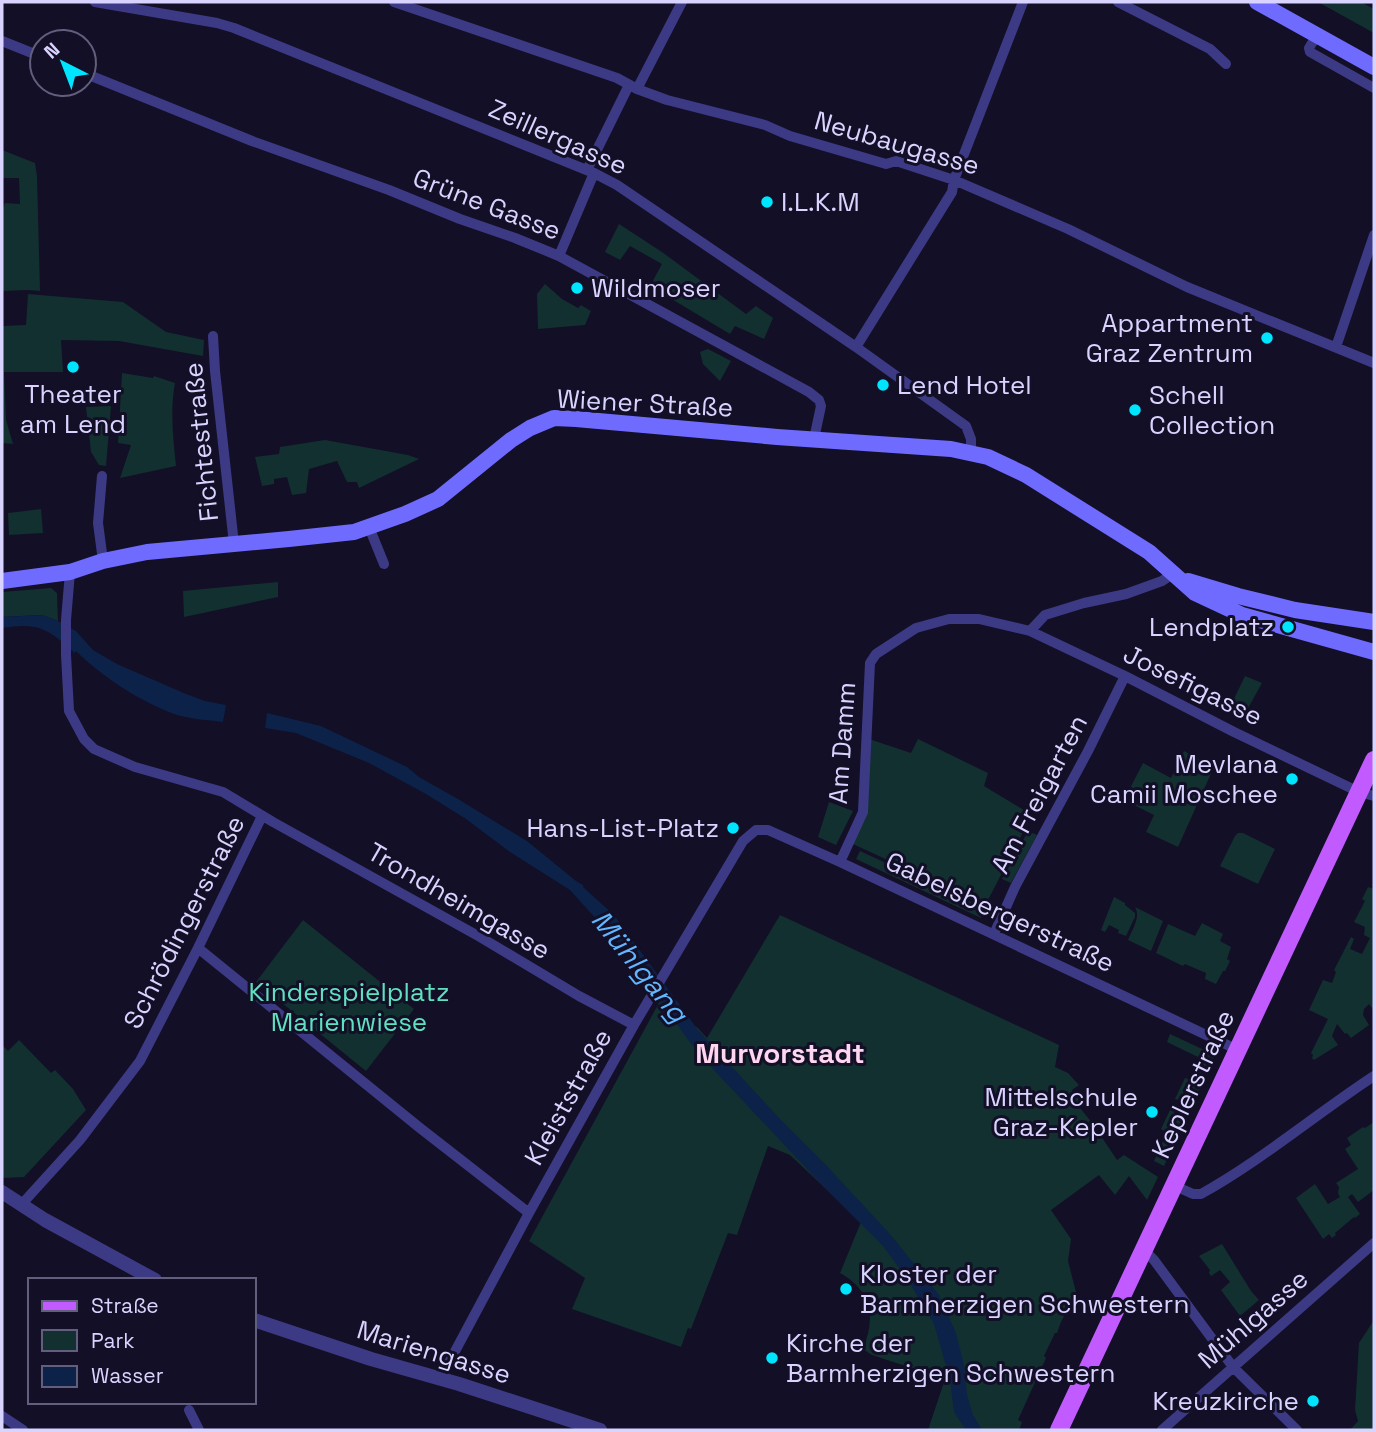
<svg xmlns="http://www.w3.org/2000/svg" width="1376" height="1432" font-family="'Space Grotesk',sans-serif">
	<rect width="100%" height="100%" fill="#130f26"/>
	<path fill="#12302f" d="M1318 2H1361L1374 9V33Z
		M2 150 35 163 37 176 40 291 28 290 2 291V211L5 203 20 204 19 178H2Z
		M619 224 662 252 746 314 756 306 773 318 764 339 735 326 730 334 650 286 662 264 630 246 620 260 605 252Z
		M545 284 562 299 578 308 581 305 591 311 585 325 538 329 537 294Z
		M28 294 123 302 166 332 204 340 203 356 119 341 61 340 63 372H4L6 420 13 444 2 443V326L26 325Z
		M708 349 731 361 720 381 703 364 700 352Z
		M122 373 153 378 154 376 175 383C170 410 173 438 176 466L120 478 131 445 118 443Z
		M111 406 106 466 99 465 91 452 86 407Z
		M325 440 408 455 419 459 359 488 357 482H347L337 461 309 469 306 493 292 495 287 477 274 479V484L262 486 255 457 279 454 280 447Z
		M41 509 43 533 9 535 8 513Z
		M278 582V597L184 617 183 591Z
		M51 588 57 593 58 621 42 615 2 617V592Z
		M1245 676 1262 683 1247 710 1232 703Z
		M869 739 911 753 918 739 988 773 984 786 1032 815 988 900 978 902 853 844Z
		M1184 751 1214 767 1178 847 1146 832 1154 815 1124 800 1143 763 1171 778Z
		M829 802 853 811 836 845 818 837Z
		M1028 831 1037 835 1011 883 1002 879Z
		M1238 833H1243L1275 849 1258 884 1220 866 1235 836Z
		M860 851 982 907 985 910 981 918 856 859Z
		M1368 887 1374 889V1011L1369 1004 1364 1009 1363 1015 1369 1025 1351 1038 1347 1033 1345 1034 1337 1024 1332 1036 1338 1045 1314 1060 1312 1058 1313 1055 1311 1053 1328 1019 1309 1010 1323 980 1332 983 1336 972 1334 970 1351 937 1354 939 1350 949 1362 954 1370 938 1364 935 1365 927 1354 922 1365 901 1362 899Z
		M1114 897 1125 903V905L1135 913V917L1126 936 1118 933 1119 930 1109 925 1105 932 1101 930Z
		M1135 907 1163 921 1151 951 1128 940C1132 930 1141 917 1135 907Z
		M780 915 1059 1045 1055 1067 1068 1073 1079 1085 1072 1090 1080 1101 1076 1103 1093 1124 1117 1160 1124 1155 1158 1177 1147 1200 1129 1176 1115 1195 1099 1175 1051 1210 1071 1239 1068 1261 1076 1292 1061 1322 1057 1333H1055L1044 1356 1046 1358 1018 1420 1022 1422 1019 1430H928L945 1379 872 1355 863 1349C876 1317 872 1291 840 1273L861 1222 790 1155 768 1146 737 1235 728 1233 691 1329 688 1328 681 1347 572 1309 585 1278 529 1241 660 1001 698 1028 707 1038Z
		M303 920 414 1009 366 1071 256 982Z
		M1202 923 1223 934 1220 941 1231 947 1227 959 1230 961 1225 971H1223L1216 984 1205 979 1206 973 1185 964 1183 966 1156 953 1168 924 1195 936Z
		M1170 1034 1215 1055 1193 1103 1182 1098 1179 1100 1175 1099 1185 1078 1192 1080 1202 1059 1167 1042Z
		M19 1040 51 1073 55 1070 73 1089 86 1110 24 1177 4 1178 2 1176V1045L8 1051Z
		M1171 1108 1174 1110V1113L1186 1119 1164 1166 1154 1161 1167 1133 1161 1129Z
		M1374 1122V1190L1358 1202 1352 1194 1348 1197 1360 1214 1355 1218 1354 1217 1335 1233 1336 1235 1332 1238 1329 1234 1323 1239 1296 1198 1315 1184 1328 1204 1340 1197 1338 1193 1339 1187 1336 1183 1358 1169 1345 1149 1351 1145 1347 1138 1363 1127 1365 1128Z
		M1222 1244 1251 1291 1259 1300 1240 1316 1221 1290 1230 1282 1220 1270 1211 1276 1209 1273 1210 1270 1199 1256Z
		M1374 1320V1430H1350L1358 1421 1355 1410 1359 1343Z"/>
	<path fill="#0c2248" d="M42 615 58 621 76 631 93 650 117 664 186 694 205 701 226 705 223 722C207 720 189 719 174 714 141 702 101 676 76 651L75 653C48 629 39 622 2 628V617Z
		M267 713 321 726 407 767 419 777 458 799 527 841 576 881 583 885V887L614 915 698 1030 778 1117 825 1164 890 1234 939 1295 956 1333 964 1365 967 1395 973 1415 982 1430H966L954 1412 950 1380 934 1324 908 1280 883 1246 823 1186 713 1069 689 1041 636 967 627 951 617 942 570 890 510 852 466 819 426 794 369 763 296 733 265 728Z"/>
	<g fill="none" stroke-linecap="round" stroke-linejoin="round">
		<path stroke="#3d3a85" stroke-width="10" d="M95 2 217 23 234 28 594 173 617 185 856 347 966 426 971 439V453
			M394 2 617 78 637 89 667 100 765 125 790 136 886 164 896 161 954 180 1068 229 1187 287 1374 363
			M1118 2 1210 49 1226 64
			M1317 35 1309 48 1310 52 1374 88
			M2 41 42 57
			M84 73 252 141 389 190 460 219 515 238 559 256 809 392 819 400 821 406 814 439
			M637 89 682 2
			M587 170 629 85
			M559 256 594 173
			M213 336 215 371 234 544
			M856 347 952 192 954 180 1023 2
			M1336 347 1374 235
			M102 476 98 523 103 561
			M369 527 384 564
			M70 572 66 620V655L69 711 84 739 94 749 135 767 223 792 273 822 480 937 579 996 634 1025
			M1030 631 1045 615 1084 603 1126 594 1162 581 1174 573
			M840 862 863 812 870 663 876 654 916 628 949 619H979L1030 631 1125 676 1234 732 1359 792 1374 796
			M994 934 1015 887 1088 751 1125 676
			M198 948 420 1128 529 1213
			M1173 1185 1193 1194H1201C1262 1160 1316 1114 1374 1076
			M21 1205 80 1140 140 1061 198 948 262 816
			M1144 1250 1154 1260 1233 1367 1297 1430
			M443 1379 445 1370 529 1213 634 1025 743 841 756 830H768L840 862 1238 1050
			M189 1410 199 1430
			M2 1416 23 1430
			M1162 1430 1374 1243"/>
		<path stroke="#3d3a85" stroke-width="14" d="M2 1192 45 1220 155 1280
			M254 1320 371 1359 459 1384 600 1430"/>
		<path stroke="#6f6bff" stroke-width="16" d="M1257 2 1374 67
			M2 581 70 572 103 561 147 552 289 539 354 532 405 514 438 499 511 440 530 428 554 418 576 419 777 437 951 449 988 457 1026 475 1149 552 1195 593 1242 615 1374 652
			M1188 581 1238 596 1295 610 1374 622"/>
		<path stroke="#c25bff" stroke-width="18" d="M1059 1430 1374 760"/>
	</g>
	<g fill="#00e5ff" stroke="#130f26" stroke-width="2.5">
		<circle cx="767" cy="202" r="7"/>
		<circle cx="577" cy="288" r="7"/>
		<circle cx="1267" cy="338" r="7"/>
		<circle cx="73" cy="367" r="7"/>
		<circle cx="883" cy="385" r="7"/>
		<circle cx="1135" cy="410" r="7"/>
		<circle cx="1288" cy="627" r="7"/>
		<circle cx="1292" cy="779" r="7"/>
		<circle cx="733" cy="828" r="7"/>
		<circle cx="1152" cy="1112" r="7"/>
		<circle cx="846" cy="1289" r="7"/>
		<circle cx="772" cy="1358" r="7"/>
		<circle cx="1313" cy="1401" r="7"/>
	</g>
	<g text-anchor="middle" dominant-baseline="central" stroke-width="6" stroke-linejoin="round" paint-order="stroke">
		<g font-size="26" fill="#d9d4ff" stroke="#130f26">
			<text transform="translate(558 137) rotate(24)">Zeillergasse</text>
			<text transform="translate(897 143) rotate(16)">Neubaugasse</text>
			<text transform="translate(487 204) rotate(21)">Grüne Gasse</text>
			<text transform="translate(645 403) rotate(3)">Wiener Straße</text>
			<text transform="translate(201 442) rotate(-96)">Fichtestraße</text>
			<text transform="translate(1193 685) rotate(26)">Josefigasse</text>
			<text transform="translate(842 743) rotate(-86)">Am Damm</text>
			<text transform="translate(1039 794) rotate(-62)">Am Freigarten</text>
			<text transform="translate(459 901) rotate(30)">Trondheimgasse</text>
			<text transform="translate(1000 912) rotate(25)">Gabelsbergerstraße</text>
			<text transform="translate(184 922) rotate(-63)">Schrödingerstraße</text>
			<text transform="translate(1193 1084) rotate(-65)">Keplerstraße</text>
			<text transform="translate(568 1097) rotate(-61)">Kleiststraße</text>
			<text transform="translate(1253 1319) rotate(-41)">Mühlgasse</text>
			<text transform="translate(434 1352) rotate(17)">Mariengasse</text>
		</g>
		<g font-size="26" fill="#d9d4ff" stroke="#130f26" text-anchor="start">
			<text x="781" y="202">I.L.K.M</text>
			<text x="591" y="288">Wildmoser</text>
			<text x="1253" y="323" text-anchor="end">Appartment<tspan x="1253" dy="30">Graz Zentrum</tspan></text>
			<text x="897" y="385">Lend Hotel</text>
			<text x="73" y="394" text-anchor="middle">Theater<tspan x="73" dy="30">am Lend</tspan></text>
			<text x="1149" y="395">Schell<tspan x="1149" dy="30">Collection</tspan></text>
			<text x="1274" y="627" text-anchor="end">Lendplatz</text>
			<text x="1278" y="764" text-anchor="end">Mevlana<tspan x="1278" dy="30">Camii Moschee</tspan></text>
			<text x="719" y="828" text-anchor="end">Hans-List-Platz</text>
			<text x="1138" y="1097" text-anchor="end">Mittelschule<tspan x="1138" dy="30">Graz-Kepler</tspan></text>
			<text x="860" y="1274">Kloster der<tspan x="860" dy="30">Barmherzigen Schwestern</tspan></text>
			<text x="786" y="1343">Kirche der<tspan x="786" dy="30">Barmherzigen Schwestern</tspan></text>
			<text x="1299" y="1401" text-anchor="end">Kreuzkirche</text>
		</g>
		<g font-size="26" fill="#5fe0c0" stroke="#130f26">
			<text x="349" y="992">Kinderspielplatz<tspan x="349" dy="30">Marienwiese</tspan></text>
		</g>
		<g font-size="28" font-style="italic" fill="#62b6ff" stroke="#130f26">
			<text transform="translate(640 966) rotate(51)">Mühlgang</text>
		</g>
		<g font-size="28" font-weight="bold" fill="#ffd6f0" stroke="#130f26">
			<text x="780" y="1053">Murvorstadt</text>
		</g>
	</g>
	<rect width="1376" height="1432" fill="none" stroke="#d9d4ff" stroke-width="7"/>
	<rect x="28" y="1278" width="228" height="126" fill="#130f26" stroke="#625e7d" stroke-width="2"/>
	<rect x="42" y="1301" width="35" height="10" fill="#c25bff" stroke="#625e7d" stroke-width="2"/>
	<text x="91" y="1313" font-size="21" fill="#d9d4ff">Straße</text>
	<rect x="42" y="1330" width="35" height="21" fill="#12302f" stroke="#625e7d" stroke-width="2"/>
	<text x="91" y="1348" font-size="21" fill="#d9d4ff">Park</text>
	<rect x="42" y="1366" width="35" height="21" fill="#0c2248" stroke="#625e7d" stroke-width="2"/>
	<text x="91" y="1383" font-size="21" fill="#d9d4ff">Wasser</text>
	<g transform="translate(63 63) rotate(318)"><circle r="33" fill="#130f26" stroke="#625e7d" stroke-width="2"/>
	<path d="M0-5L12 26L0 18L-12 26Z" fill="#00e5ff"/>
	<text y="-10" font-size="19" font-weight="bold" text-anchor="middle" fill="#d9d4ff">N</text>
	</g>
</svg>
